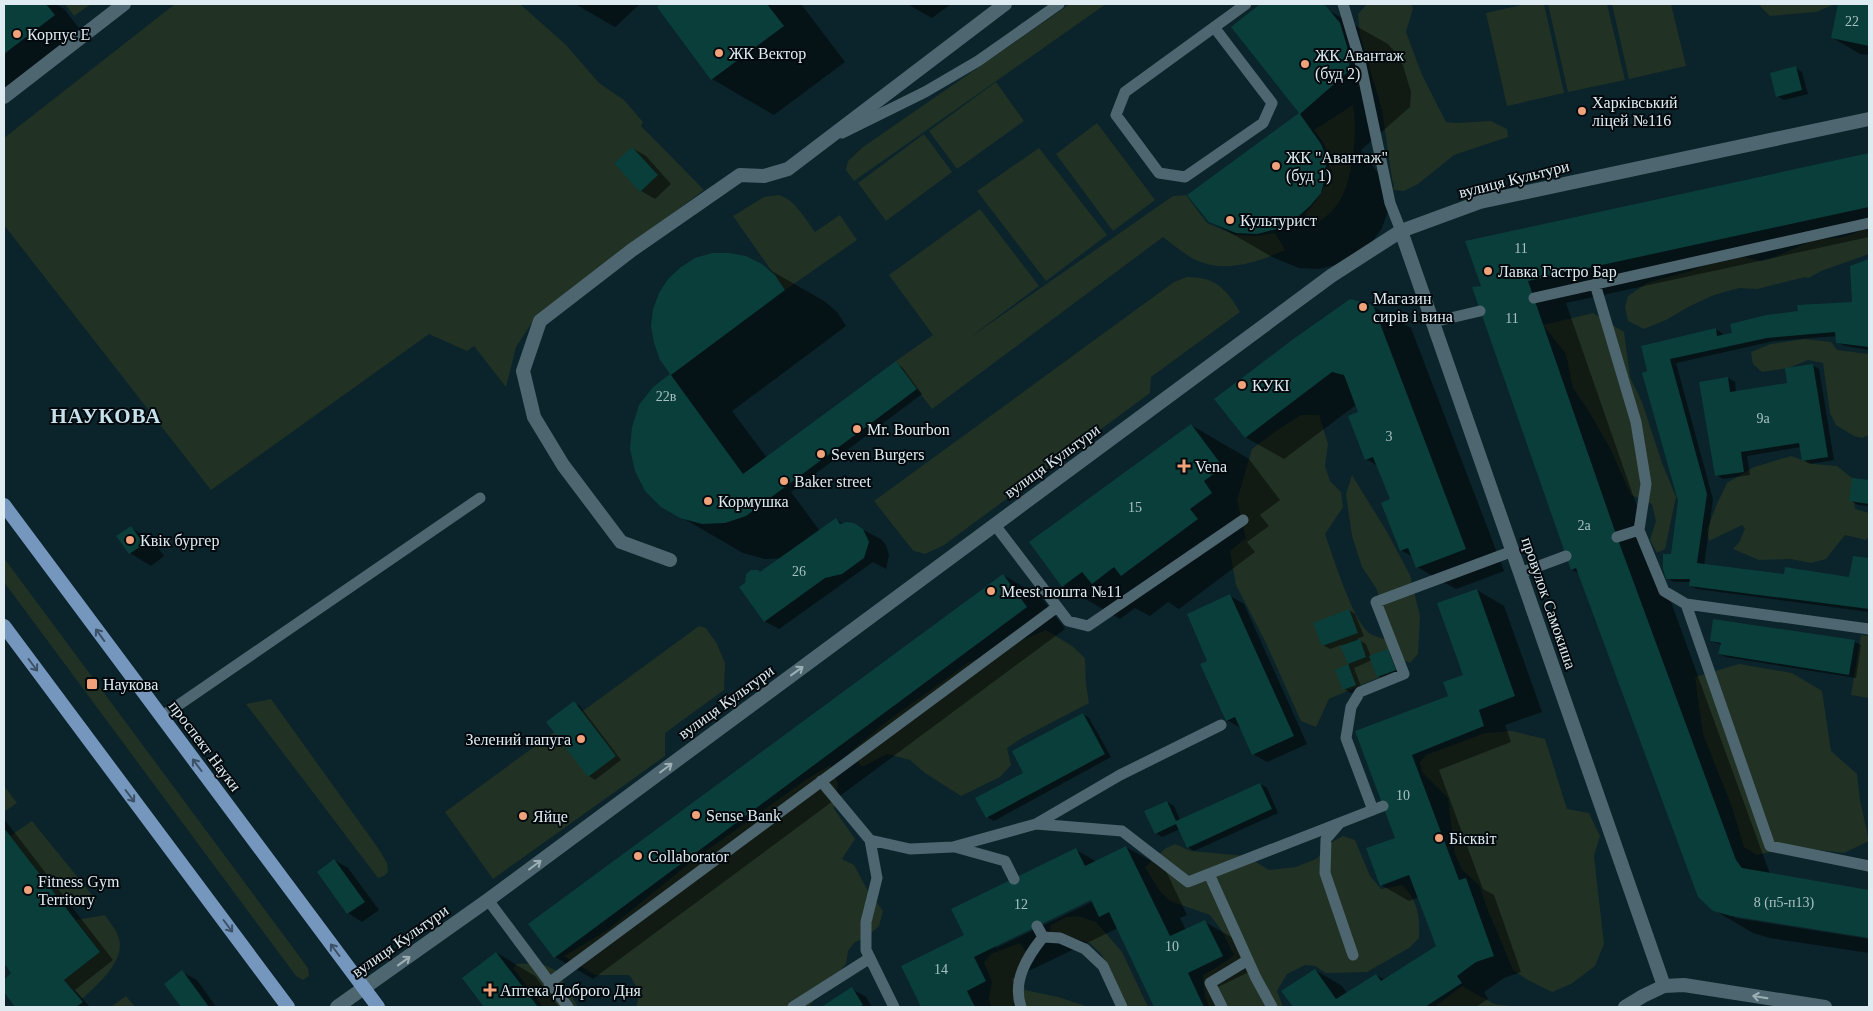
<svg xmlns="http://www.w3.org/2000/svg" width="1873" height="1011" font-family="'Times New Roman',serif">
	<rect width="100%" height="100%" fill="#0b232a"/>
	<path fill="#213225" d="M65 4H91L74 16Z
		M175 4H520L566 45 599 83 624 100 643 122 641 126 704 190 537 315 516 347 506 387 474 346 467 351 429 334 211 490 4 225V138Z
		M1070 4H1106L854 181 846 170 848 161 863 147Z
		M1367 4H1411L1413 8 1406 32 1422 75 1446 122 1457 123 1491 121 1507 129 1508 137 1454 155 1418 184 1404 191 1393 190 1394 185 1392 179 1382 110 1360 35 1358 14Z
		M1526 4H1544L1564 93 1507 106 1486 13Z
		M1548 4H1607L1625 80 1568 92Z
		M1612 4H1671L1686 66 1629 79Z
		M1758 4H1835L1816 12 1770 16Z
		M996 82 1024 121 957 169 929 131Z
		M1353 105C1358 130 1353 184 1337 205 1331 213 1322 220 1314 226L1305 214C1322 196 1337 171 1325 146 1322 140 1318 135 1314 130Z
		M1097 123 1155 200 1113 231 1056 154Z
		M924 134 952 172 886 221 858 183Z
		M1039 148 1107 235 1046 281 977 191Z
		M778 195C794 198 806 220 815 232L840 215 857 240 785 290 733 216 764 197Z
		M1186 195 1207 223 1235 235 1257 236 1275 233 1285 250C1258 262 1227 273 1198 261 1186 256 1174 245 1163 237L932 409 896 361 933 335 889 275 980 209 1039 286 969 338 1173 196Z
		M1866 229H1869V254L1821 271 1809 278 1805 277 1757 289 1739 288 1714 295 1690 306 1666 320 1644 329 1628 321 1625 307 1628 296 1647 283 1690 271 1715 261 1740 256 1761 261 1772 258 1814 240 1844 237Z
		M1187 277C1215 277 1226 288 1240 312L1151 377 1150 393 944 545 925 554 914 551 911 548 874 501 1174 282Z
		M1593 313 1624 332 1630 377 1642 402 1662 463 1676 497 1665 549 1657 553 1650 540 1656 521 1652 504 1631 495 1610 448 1588 410 1573 388 1566 354 1543 325Z
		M1804 339 1831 342 1837 350 1869 354V408L1868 414 1869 417V435L1862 438 1854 436 1836 425 1830 413 1823 363 1808 360 1788 368 1762 372 1753 364 1751 352 1771 344Z
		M1301 415H1319L1328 444 1325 466 1330 481 1341 492 1343 507 1325 534C1333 556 1352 619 1369 633 1373 636 1382 638 1387 640L1396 670 1329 699 1316 727 1301 721 1265 641 1236 585 1230 551 1246 538 1237 500 1252 449 1273 433Z
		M1791 456 1813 464 1837 466 1852 478 1855 509 1869 513V536L1866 540 1845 535 1826 559 1811 563 1791 559 1759 560 1733 549 1740 541 1745 528 1742 525 1709 541 1707 530 1716 506 1727 483 1754 467Z
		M1352 475 1387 532 1410 575 1420 616 1418 654 1410 663 1403 660 1376 588 1362 567 1352 536 1346 494Z
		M4 558 308 968 309 976 303 980 296 976 4 582Z
		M699 626 706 628 717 644 725 663 724 690 665 733V756L493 879 445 812Z
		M1046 630 1072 646 1085 658 1086 684 1089 703 1022 738 1007 748 1011 765 1000 777 961 796 925 773 910 760 887 754 862 767 850 752 886 722 968 663Z
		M1861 635 1869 636V698L1851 695Z
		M1739 664 1792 673 1822 691 1831 751 1857 774 1860 800 1869 841 1844 853 1792 847 1757 855 1744 847 1732 807 1703 734 1695 677Z
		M271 699 378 848 387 863 388 872 384 876 378 878 246 704Z
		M1512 731 1545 739 1567 809 1589 813 1600 836 1594 856 1604 944 1595 966 1571 984 1552 992 1528 980 1513 970 1487 908 1479 885 1462 870 1455 854 1448 798 1422 772 1420 762 1426 755 1485 733Z
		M830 765 838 783 834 809 855 839 842 859 854 865 868 891 883 911 879 926 869 935 854 943 848 951 846 964 808 1007H636C641 994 637 986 629 975H595L564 956 606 931 692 861 804 781Z
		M4 786 17 803 4 812Z
		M32 821 97 901 64 906 10 836Z
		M1343 836 1355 840 1370 876 1381 889 1402 885C1418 899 1420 918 1419 938L1409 948 1367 972 1326 973 1315 966 1305 965 1287 974 1277 991 1283 1007H1210L1205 997 1203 975 1219 966 1234 955 1222 931 1210 915 1170 901 1159 890 1145 867 1166 848 1175 844 1191 851 1246 856 1269 870 1296 867 1316 859 1332 842Z
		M105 915C109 922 118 931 119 939 125 962 97 985 82 999L64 980 100 952 76 920Z
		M1078 916 1096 922 1122 952 1148 1007H1125L1102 955 1090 943 1050 931 1051 925 1066 917Z
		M1020 943 1026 952 1022 977 1025 990 1058 997 1089 1007H991L989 998 992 982 984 962 991 954Z
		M540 963 557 971 578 1007H543L513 968 516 964Z
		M1462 986 1494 1004 1521 1007H1434Z
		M126 996 135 1007H111Z"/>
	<path fill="#0007" fill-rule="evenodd" d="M4 4H56L64 9 82 32 4 90Z
		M575 4H640L615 27Z
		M663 4H801L845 62 774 115 712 79 658 7Z
		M907 4H951L932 18Z
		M1262 4H1317L1388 44 1401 59 1411 92 1410 107 1361 150 1383 180 1388 211 1382 228 1372 242 1339 264 1319 269 1299 268 1272 257 1210 221 1189 195 1301 113 1233 27Z
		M1839 4 1869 5V55L1860 54 1833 38Z
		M1796 68 1802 72 1808 94 1784 100 1777 96Z
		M632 148 646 156 671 184 655 199 641 191Z
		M1869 154V237L1566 303 1656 561 1770 874 1869 891V937L1735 916V918L1869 939V953L1770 938 1753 933 1714 910 1580 574 1572 570 1483 287 1466 242Z
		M1869 260V350L1845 346 1838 342 1837 336 1774 341 1676 363 1713 499 1704 566 1785 575 1850 578 1854 557 1869 559V612L1697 589 1690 586 1691 582H1674L1667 578 1673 556 1679 501 1644 374 1716 329 1722 333 1723 336 1853 303 1851 267Z
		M761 265 824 301 837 312 846 326 732 411 767 458 896 363 902 367 922 394 791 492 820 531 836 520 844 524 860 528 882 540 886 545 889 555 886 569 873 562 779 629 764 621 761 573 783 558 765 559 743 553 662 506 654 388 672 374Z
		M1372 306 1411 328 1504 571 1456 589 1417 567 1413 557 1401 550 1391 500 1378 466 1366 459 1359 413 1356 405 1284 459 1245 437Z
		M1812 365 1819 369 1834 460 1810 464 1803 460 1801 447 1747 456 1750 475 1723 479 1716 475 1728 378 1735 382 1736 393 1789 384Z
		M1191 425 1249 459 1280 500 1260 515 1269 526 1247 542 1255 552 1179 609 1168 602 1150 616 1135 608 1120 619 1063 586Z
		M1854 480 1869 481V506L1858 505 1851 501Z
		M131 528 152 540 164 556 151 566 130 553 118 537Z
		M1003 575 1041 597 1065 629 593 979 555 957Z
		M1477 590 1504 606 1542 712 1505 725 1511 742 1439 770 1483 889 1494 895 1521 972 1504 978 1484 992 1488 999 1476 1007H1294L1283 991 1315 970 1342 986 1347 993 1376 975 1385 980 1438 946 1419 897 1409 901 1381 885 1396 838 1357 732 1449 697 1465 676Z
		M1230 596 1244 604 1307 744 1267 762 1253 754 1242 729 1227 720 1209 661Z
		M1349 610 1355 614 1364 636 1357 639 1366 644 1371 657 1388 651 1395 654 1402 674 1385 680 1378 676 1372 660 1354 668 1362 689 1351 693 1344 689 1336 670 1349 665 1341 645 1330 649 1323 645Z
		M1711 641 1855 642 1861 645 1856 678 1726 657 1719 654 1722 645Z
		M574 703 580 706 621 760 595 780 589 776Z
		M1083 714 1089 718 1111 757 994 821 987 817 1025 773Z
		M1260 784 1267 788 1278 813 1194 851 1188 847 1180 829 1162 837 1156 833 1167 802 1174 806 1180 820Z
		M4 819 113 960 75 990 89 1006 87 1007H17L4 990V981L12 975 16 978 4 961Z
		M1126 847 1165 869 1187 915 1180 918 1186 930 1205 922 1233 938 1249 972 1214 989 1223 1007H1156L1118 928 1012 979 1024 1003 1017 1007H922L903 967 965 936 1076 850 1097 862ZM1097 896 1098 899 996 948V945Z
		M334 860 348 868 379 910 362 922 348 913 318 872Z
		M497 953 535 976 559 1007H485L464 978Z
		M182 972 197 980 216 1007H183L166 984Z
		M852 989 866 997 872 1007H823Z"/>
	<path fill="#0a3e3a" d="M4 4H46L55 15 4 54Z
		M661 4H767L784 26 711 80 657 7Z
		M1260 4H1320L1326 6 1340 23 1350 56 1349 71 1300 114 1321 144 1326 157V174L1321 193 1310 206 1293 221 1277 229 1257 234 1236 233 1209 222 1187 195 1299 113 1231 27Z
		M1838 4H1869V46L1831 38Z
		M1796 66 1802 90 1776 97 1770 73Z
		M632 147 658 175 640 192 614 163Z
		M1869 153V207L1528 281 1617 537 1736 860 1742 868 1869 890V938L1731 916 1713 911 1698 897 1576 568 1571 570 1472 287 1481 286 1465 241Z
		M712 253H729L746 256 762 264 775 275 785 290 671 375 743 474 896 361 917 389 746 516 725 523 702 524 680 518 661 507 645 491 635 471 630 449 632 427 639 405 653 387 670 374 660 360 654 343 651 326 653 309 659 293 668 279 681 267 695 258Z
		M1869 259V347L1836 343 1835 332 1767 338 1670 359 1707 494 1697 563 1784 574 1785 567 1849 577 1853 556 1869 558V609L1689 586 1690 579H1666L1663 569V554H1671L1678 501 1642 373 1647 371 1641 346 1716 328 1717 336 1732 333 1730 324 1766 315 1798 311 1797 305 1852 302 1850 266Z
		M1350 299 1373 305 1466 549 1416 568 1408 548 1400 551 1381 503 1390 499 1373 457 1365 460 1348 416 1358 412 1344 375 1332 372 1245 438 1214 399 1292 340Z
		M1813 364 1828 457 1802 461 1799 443 1741 452 1744 472 1715 476 1699 382 1728 377 1730 392 1787 383 1785 368Z
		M1191 424 1223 467 1204 481 1212 493 1190 509 1198 519 1121 576 1114 567 1092 584 1082 572 1062 587 1029 542Z
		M1852 478 1869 480V504L1849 501Z
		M836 518 840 524 847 522 854 523 863 529 869 542 864 558 842 574 825 578 764 622 739 587 745 583 746 574 751 570H758L760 572Z
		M131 526 144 544 129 554 116 536Z
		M1003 574 1027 607 554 958 528 924Z
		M1477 589 1515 696 1479 710 1484 726 1412 755 1459 880 1466 878 1494 956 1476 962 1457 976 1462 983 1425 1007H1293L1281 991 1315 969 1336 999 1376 974 1381 981 1436 946 1409 875 1380 886 1366 848 1395 838 1355 731 1448 696 1443 682 1463 675 1437 603Z
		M1230 594 1294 736 1252 755 1235 717 1226 721 1200 664 1207 661 1187 614Z
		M1349 609 1358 633 1322 646 1313 623Z
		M1713 619 1855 640 1849 675 1718 654 1721 643 1710 641Z
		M1360 639 1366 657 1348 664 1340 646Z
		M1388 649 1396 670 1377 677 1369 656Z
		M1348 664 1356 685 1343 690 1335 670Z
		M574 701 616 756 588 777 546 722Z
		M1083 713 1105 754 986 818 975 798 1023 773 1012 751Z
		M1260 783 1272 809 1187 848 1176 824 1155 834 1144 811 1167 801 1176 821Z
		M4 828 100 952 64 980 83 1002 76 1007H15L4 992V980L11 973 4 963Z
		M1126 846 1170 936 1205 920 1223 956 1188 973 1204 1007H1154L1109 912 1099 917 1091 900 974 957 986 981 967 991 975 1007H921L901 966 964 935 951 909 1076 848 1085 866Z
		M334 859 365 902 347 914 317 872Z
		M496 952 516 978 538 1007H484L462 978Z
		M182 970 209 1007H181L164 984Z
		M852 987 863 1005 859 1007H821Z"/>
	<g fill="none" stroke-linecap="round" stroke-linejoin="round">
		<path stroke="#4e666f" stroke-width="11" d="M1343 4 1360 61 1390 203 1401 231
			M1214 27 1272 103 1263 123 1185 177 1159 173 1116 115 1125 92 1246 4
			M842 133 925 92 978 61 1059 4
			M1595 284 1636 422 1646 484 1639 530
			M1534 298 1869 223
			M1433 322 1480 311
			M995 525 1068 621 1088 626 1243 520
			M1617 537 1639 530 1664 591 1686 604
			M1520 573 1566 556
			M1869 629 1686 604 1770 846 1869 866
			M161 717 480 498
			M821 781 870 840 910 849 953 847 1036 824 1122 831 1188 882 1383 806
			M1373 810 1346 738 1351 707 1360 692 1404 674 1376 602 1513 551
			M1036 824 1120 775 1221 725
			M1339 824 1326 839 1325 873 1353 955
			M870 840 877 878 866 922V950L894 1007
			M955 847 1005 861 1014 879
			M1209 874 1256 978 1272 1007
			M488 900 568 1007
			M1037 926 1043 937
			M1043 937 1060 938 1085 949 1103 966 1122 1007
			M549 983 1057 607
			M793 1007 870 958
			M1021 1007C1012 981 1027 957 1043 937
			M1222 1007 1210 983 1248 960"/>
		<path stroke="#4e666f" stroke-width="14" d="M4 97 124 4
			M1401 231 1664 986
			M670 560 621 542 563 465 534 417 523 371 540 321 632 250 740 175 764 176 788 169 1005 4"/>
		<path stroke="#4e666f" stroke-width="14" d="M337 1007 488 900 1331 276 1401 231 1480 202 1869 119
			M1625 1007 1643 996 1664 986 1684 985 1825 1007"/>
		<path stroke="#7597bd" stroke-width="14" d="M4 505 378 1007
			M4 626 288 1007"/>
	</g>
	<defs><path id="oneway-shaft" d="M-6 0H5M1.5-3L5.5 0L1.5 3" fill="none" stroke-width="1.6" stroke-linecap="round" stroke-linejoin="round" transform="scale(1.25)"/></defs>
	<g stroke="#3c5066">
		<use href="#oneway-shaft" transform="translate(100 635) rotate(-126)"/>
		<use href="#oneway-shaft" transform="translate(33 665) rotate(53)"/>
		<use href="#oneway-shaft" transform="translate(197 765) rotate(-127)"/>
		<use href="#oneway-shaft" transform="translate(130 796) rotate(53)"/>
		<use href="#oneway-shaft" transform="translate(228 926) rotate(53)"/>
		<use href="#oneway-shaft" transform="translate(335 950) rotate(-127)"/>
	</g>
	<g stroke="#9db0b6">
		<use href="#oneway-shaft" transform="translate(797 671) rotate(-36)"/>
		<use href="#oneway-shaft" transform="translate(666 768) rotate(-37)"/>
		<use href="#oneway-shaft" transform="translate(535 865) rotate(-37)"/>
		<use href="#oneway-shaft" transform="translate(404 961) rotate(-36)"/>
		<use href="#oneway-shaft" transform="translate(1760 997) rotate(-171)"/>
	</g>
	<g fill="#f0a27a" stroke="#030a0e" stroke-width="2">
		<circle cx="17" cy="34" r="5"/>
		<circle cx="719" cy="53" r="5"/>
		<circle cx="1305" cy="64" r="5"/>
		<circle cx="1582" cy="111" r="5"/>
		<circle cx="1276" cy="166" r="5"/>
		<circle cx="1230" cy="220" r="5"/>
		<circle cx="1488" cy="271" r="5"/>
		<circle cx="1363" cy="307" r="5"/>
		<circle cx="1242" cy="385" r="5"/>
		<circle cx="857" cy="429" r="5"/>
		<circle cx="821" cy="454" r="5"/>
		<path d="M1181.5 458.5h5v5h5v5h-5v5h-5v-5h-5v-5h5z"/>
		<circle cx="784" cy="481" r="5"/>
		<circle cx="708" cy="501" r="5"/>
		<circle cx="130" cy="540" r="5"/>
		<circle cx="991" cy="591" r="5"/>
		<rect x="86" y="678" width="12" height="12" rx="2.5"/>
		<circle cx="581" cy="739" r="5"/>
		<circle cx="696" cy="815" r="5"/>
		<circle cx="523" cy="816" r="5"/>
		<circle cx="1439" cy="838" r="5"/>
		<circle cx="638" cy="856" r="5"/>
		<circle cx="28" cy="890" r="5"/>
		<path d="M487.5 982.5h5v5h5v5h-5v5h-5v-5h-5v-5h5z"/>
	</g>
	<g text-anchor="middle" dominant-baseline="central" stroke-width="4" stroke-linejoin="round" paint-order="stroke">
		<g font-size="14" fill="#a9c0c3">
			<text x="1852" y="21">22</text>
			<text x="1521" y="248">11</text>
			<text x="1512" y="318">11</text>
			<text x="666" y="396">22в</text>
			<text x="1763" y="418">9а</text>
			<text x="1389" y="436">3</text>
			<text x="1135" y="507">15</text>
			<text x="1584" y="525">2а</text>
			<text x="799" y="571">26</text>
			<text x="1403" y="795">10</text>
			<text x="1784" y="902">8 (п5-п13)</text>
			<text x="1021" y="904">12</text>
			<text x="1172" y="946">10</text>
			<text x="941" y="969">14</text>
		</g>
		<g font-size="16" fill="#deecf1" stroke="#030a0e" text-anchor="start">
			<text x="27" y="34">Корпус E</text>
			<text x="729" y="53">ЖК Вектор</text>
			<text x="1315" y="55">ЖК Авантаж<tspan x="1315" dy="18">(буд 2)</tspan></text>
			<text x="1592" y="102">Харківський<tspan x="1592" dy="18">ліцей №116</tspan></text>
			<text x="1286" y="157">ЖК "Авантаж"<tspan x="1286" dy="18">(буд 1)</tspan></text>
			<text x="1240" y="220">Культурист</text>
			<text x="1498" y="271">Лавка Гастро Бар</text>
			<text x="1373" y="298">Магазин<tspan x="1373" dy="18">сирів і вина</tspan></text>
			<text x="1252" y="385">КУКІ</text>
			<text x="867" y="429">Mr. Bourbon</text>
			<text x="831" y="454">Seven Burgers</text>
			<text x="1195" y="466">Vena</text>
			<text x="794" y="481">Baker street</text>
			<text x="718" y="501">Кормушка</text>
			<text x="140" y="540">Квік бургер</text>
			<text x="1001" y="591">Meest пошта №11</text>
			<text x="103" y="684">Наукова</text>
			<text x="571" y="739" text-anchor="end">Зелений папуга</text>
			<text x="706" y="815">Sense Bank</text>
			<text x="533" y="816">Яйце</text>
			<text x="1449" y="838">Бісквіт</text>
			<text x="648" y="856">Collaborator</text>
			<text x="38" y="881">Fitness Gym<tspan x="38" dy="18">Territory</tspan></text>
			<text x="500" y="990">Аптека Доброго Дня</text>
		</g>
		<g font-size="16" fill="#deecf1" stroke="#030a0e">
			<text transform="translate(1514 179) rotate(-14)">вулиця Культури</text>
			<text transform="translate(1052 461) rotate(-36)">вулиця Культури</text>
			<text transform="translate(1549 603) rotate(71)">провулок Самокиша</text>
			<text transform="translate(726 702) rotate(-36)">вулиця Культури</text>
			<text transform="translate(205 746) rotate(53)">проспект Науки</text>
			<text transform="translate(400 941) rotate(-35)">вулиця Культури</text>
		</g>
		<g font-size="21" font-weight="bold" letter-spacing="1" fill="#c6e1ec" stroke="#030a0e">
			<text x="106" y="416">НАУКОВА</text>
		</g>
	</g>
	<rect width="1873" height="1011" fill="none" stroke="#deecf1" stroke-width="10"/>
</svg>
